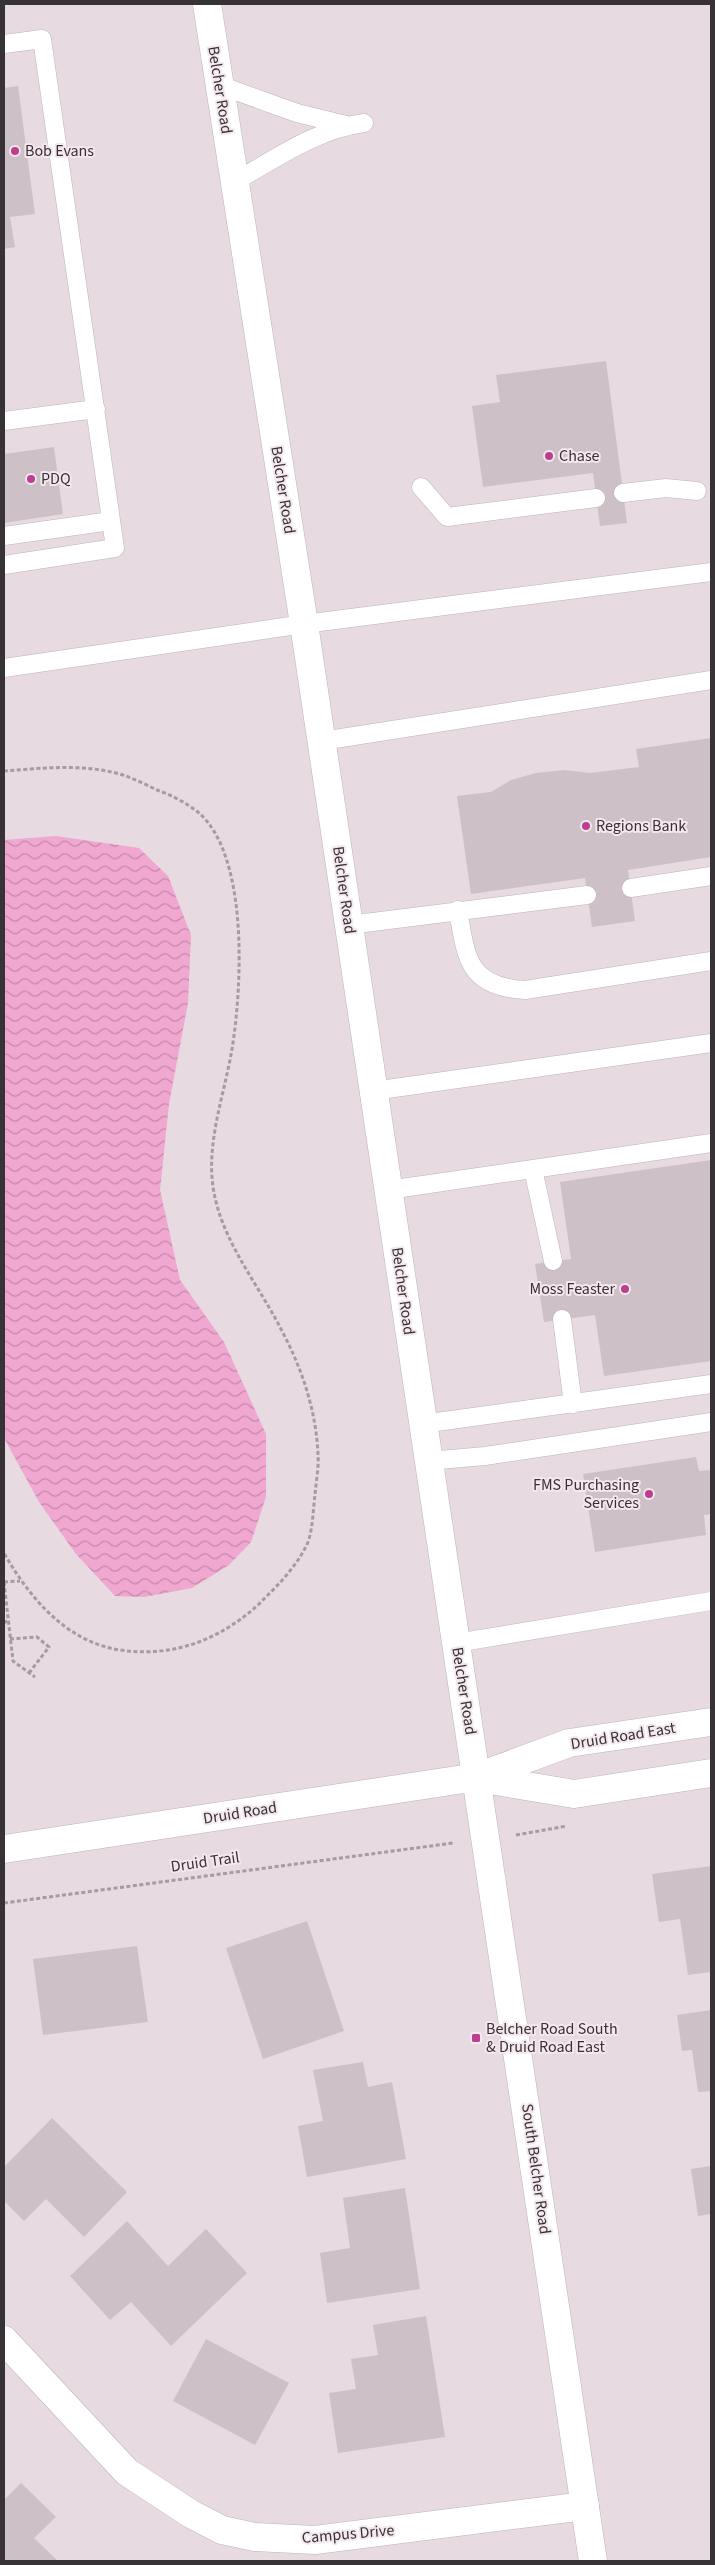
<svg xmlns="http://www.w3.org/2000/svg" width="715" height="2565" font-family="'Source Sans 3',sans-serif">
	<defs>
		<pattern id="water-waves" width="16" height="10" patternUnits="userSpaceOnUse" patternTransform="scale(1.25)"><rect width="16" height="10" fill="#f0a7d0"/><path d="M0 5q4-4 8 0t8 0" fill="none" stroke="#c389aa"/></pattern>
	</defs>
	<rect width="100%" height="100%" fill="#e7dae1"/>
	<path fill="url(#water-waves)" d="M56 836 139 848 168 876 191 935 188 1003 169 1104 160 1190 180 1280 224 1342 266 1434V1497L251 1542 229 1565 192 1588 144 1597 115 1596 76 1554 39 1502 4 1438V840Z"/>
	<path fill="#cdc1c7" d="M18 86 35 214 10 217 15 247 4 249V88Z
		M606 361 627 523 600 526 593 473 483 487 472 406 500 402 496 375Z
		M54 447 63 514 4 523V454Z
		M711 738V857L628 870 635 921 592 927 585 878 471 894 457 796 491 792 511 780 536 773 565 770 590 773 639 767 636 749Z
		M711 1160V1361L604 1376 595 1315 544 1322 535 1264 571 1259 560 1182Z
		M696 1457 699 1471 711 1470V1514L704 1515 706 1535 595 1552 583 1474Z
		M711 1866V1972L688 1975 680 1919 659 1922 652 1874Z
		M307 1921 344 2031 263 2059 226 1948Z
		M137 1946 148 2022 43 2035 33 1959Z
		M711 2010V2091L698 2092 692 2050 682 2051 677 2015Z
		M363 2062 368 2087 392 2082 406 2159 307 2177 298 2126 323 2121 313 2070Z
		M52 2118 127 2192 84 2237 46 2199 24 2221 4 2201V2167Z
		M711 2166V2214L698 2216 691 2169Z
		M405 2188 420 2289 327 2303 320 2253 350 2248 343 2198Z
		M127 2221 168 2266 206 2229 247 2273 171 2346 131 2302 110 2320 70 2276Z
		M426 2316 445 2437 338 2453 329 2393 356 2389 351 2359 378 2355 373 2325Z
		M206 2339 289 2383 255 2445 173 2401Z
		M21 2483 56 2517 34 2538 58 2561H4V2500Z"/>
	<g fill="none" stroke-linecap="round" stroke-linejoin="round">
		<defs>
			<path id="lane" d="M4 44 42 39 115 548 4 565
				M219 85 297 113 346 125
				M234 182C275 159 317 129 364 123
				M4 421 96 409
				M421 487 447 517 596 498
				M623 493 666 488 697 491
				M4 536 111 521
				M4 668 304 624 711 572
				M322 741 711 680
				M631 888 711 876
				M458 910C466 958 468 987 525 990L711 961
				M349 925 587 895
				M373 1091 711 1043
				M533 1169 553 1261
				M388 1190 711 1143
				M562 1319 573 1404
				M422 1424 711 1384
				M428 1461 485 1456 711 1422
				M456 1643 711 1601"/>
			<path id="street" d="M4 2340 127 2472 191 2514 222 2530 255 2537 315 2540 585 2506"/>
			<path id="secondary" d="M207 4 304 624 593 2561
				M478 1778 574 1794 711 1773
				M4 1849 477 1777 569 1743 711 1722"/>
		</defs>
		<use href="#lane" stroke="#beb2b8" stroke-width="19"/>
		<use href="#street" stroke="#beb2b8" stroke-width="29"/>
		<use href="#secondary" stroke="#beb2b8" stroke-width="29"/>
		<path stroke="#a59ba0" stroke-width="3" stroke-dasharray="4 2.5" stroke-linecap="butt" d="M4 771C43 768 88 763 126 776 136 780 147 785 157 790 171 795 187 803 199 813 249 857 242 988 232 1049 225 1091 209 1134 212 1177 216 1235 257 1281 282 1331 302 1369 316 1410 318 1454 319 1467 316 1482 315 1495 313 1509 313 1528 308 1542 298 1565 279 1584 262 1601 223 1639 174 1658 120 1650 66 1642 29 1597 4 1553
			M4 1582 13 1661 35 1677
			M4 1582 20 1581
			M4 1623 8 1620
			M10 1639 37 1637 49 1647 29 1673
			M516 1835 567 1826
			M4 1903 453 1843"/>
		<use href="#lane" stroke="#fff" stroke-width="18"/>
		<use href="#street" stroke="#fff" stroke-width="28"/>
		<use href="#secondary" stroke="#fff" stroke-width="28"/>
	</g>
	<g fill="#bb3f8f" stroke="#f4e7ee" stroke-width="2">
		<circle cx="15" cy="151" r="5"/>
		<circle cx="549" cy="456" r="5"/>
		<circle cx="31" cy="479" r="5"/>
		<circle cx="586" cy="826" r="5"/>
		<circle cx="625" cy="1289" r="5"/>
		<circle cx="649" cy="1494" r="5"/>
		<rect x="471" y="2033" width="10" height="10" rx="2.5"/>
	</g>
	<g text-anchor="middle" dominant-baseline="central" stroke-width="4" stroke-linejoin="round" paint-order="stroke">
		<g font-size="16" fill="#373235" stroke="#f4e7ee">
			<text transform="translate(220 90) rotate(81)">Belcher Road</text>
			<text transform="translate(283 490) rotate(81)">Belcher Road</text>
			<text transform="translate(344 890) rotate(82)">Belcher Road</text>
			<text transform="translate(403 1291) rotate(82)">Belcher Road</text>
			<text transform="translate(464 1691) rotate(81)">Belcher Road</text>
			<text transform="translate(623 1736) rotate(-9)">Druid Road East</text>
			<text transform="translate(240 1813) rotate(-9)">Druid Road</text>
			<text transform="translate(205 1862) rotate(-8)">Druid Trail</text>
			<text transform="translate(536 2169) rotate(82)">South Belcher Road</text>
			<text transform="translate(348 2534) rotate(-5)">Campus Drive</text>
		</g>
		<g font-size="16" fill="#373235" stroke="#f4e7ee" text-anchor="start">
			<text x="25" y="151">Bob Evans</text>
			<text x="559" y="456">Chase</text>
			<text x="41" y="479">PDQ</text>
			<text x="596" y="826">Regions Bank</text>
			<text x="615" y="1289" text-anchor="end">Moss Feaster</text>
			<text x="639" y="1485" text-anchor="end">FMS Purchasing<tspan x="639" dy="18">Services</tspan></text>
			<text x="486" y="2029">Belcher Road South<tspan x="486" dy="18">&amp; Druid Road East</tspan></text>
		</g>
	</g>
	<rect width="715" height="2565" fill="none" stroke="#373235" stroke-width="10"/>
</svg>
